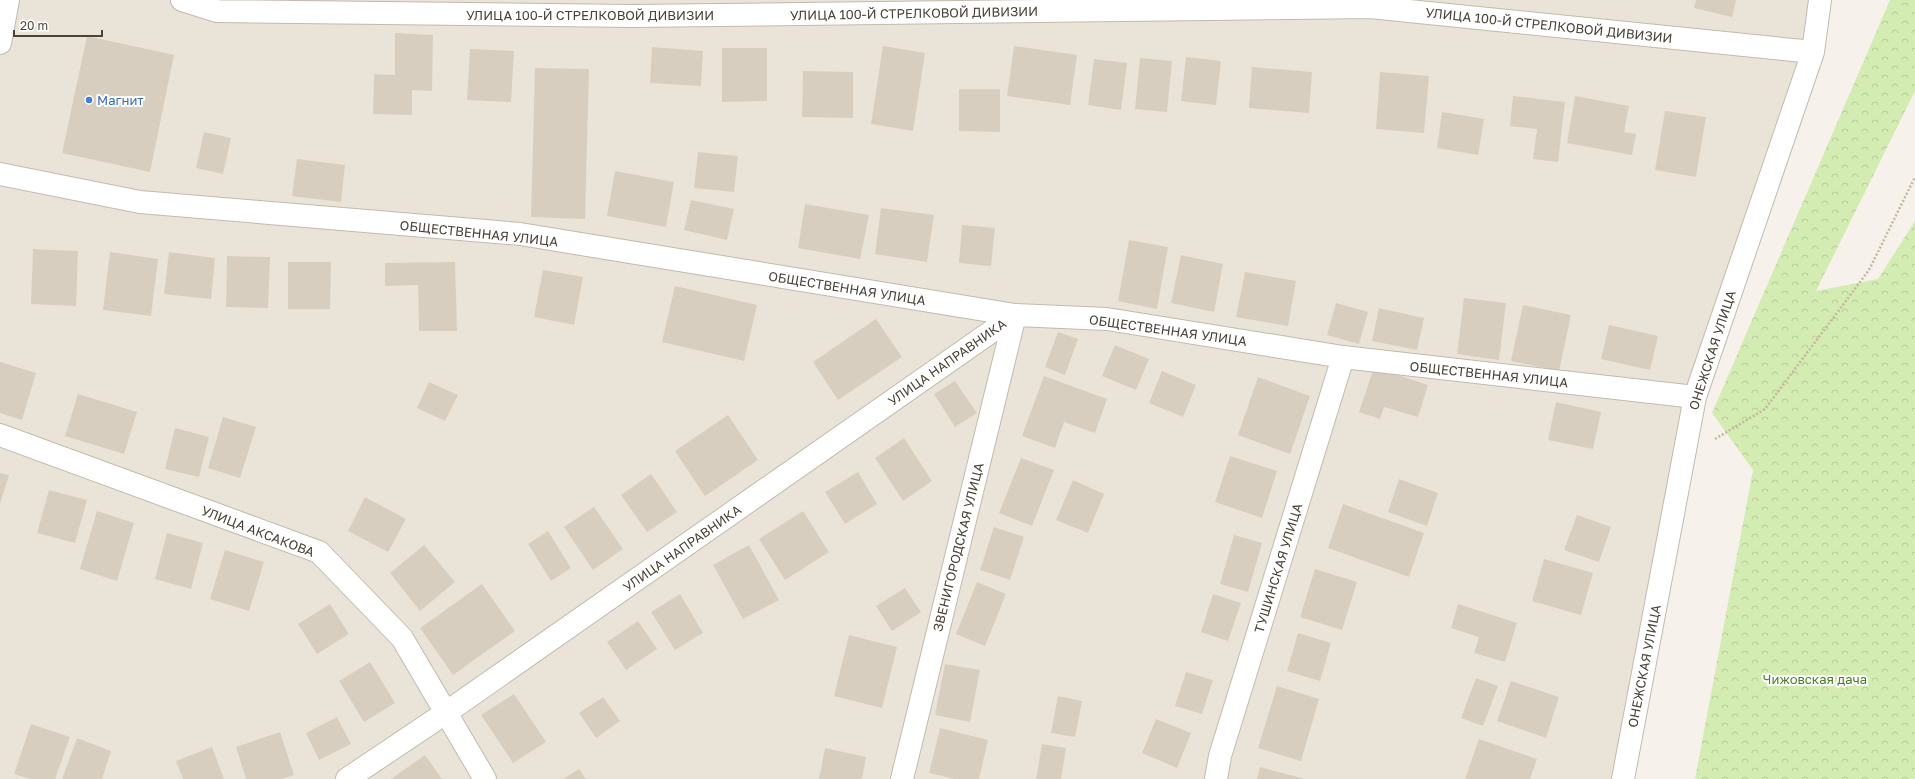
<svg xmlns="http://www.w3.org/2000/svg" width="1915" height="779" font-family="'Golos Text',sans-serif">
	<defs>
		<pattern id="forest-crowns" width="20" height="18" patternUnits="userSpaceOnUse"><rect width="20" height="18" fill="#d3ecb2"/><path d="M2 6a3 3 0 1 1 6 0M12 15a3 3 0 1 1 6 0" fill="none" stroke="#b7cc9a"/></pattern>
	</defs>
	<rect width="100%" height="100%" fill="#f6f2eb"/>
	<path fill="#eae4d8" d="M0 0H1823L1703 407 1612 779H0Z"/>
	<path fill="url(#forest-crowns)" d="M1890 0H1915V91L1816 291 1878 279 1915 221V779H1695L1753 470 1712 413Z"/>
	<path fill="#d8cebf" d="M1696 0H1736L1732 17 1694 8Z
		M395 33 433 35 432 91 412 90V115L373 114 374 74 395 75Z
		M87 36 174 55 150 172 62 153Z
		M883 46 925 53 913 131 871 124Z
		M1014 46 1077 55 1070 105 1007 96Z
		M652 47 703 51 701 86 650 83Z
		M722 48H767V101L722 102Z
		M470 49 514 51 511 102 467 100Z
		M1186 57 1221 61 1216 105 1181 101Z
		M1140 58 1172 61 1167 112 1135 109Z
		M1094 59 1127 63 1121 110 1088 105Z
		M1252 67 1312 72 1309 113 1249 108Z
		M535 68 589 69 585 219 531 217Z
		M803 71 853 72V118L802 117Z
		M1380 72 1429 76 1424 133 1376 129Z
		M959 89H1000V132L959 131Z
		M1513 96 1565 102 1558 162 1533 159 1537 129 1510 126Z
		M1575 96 1629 106 1624 132 1636 134 1632 155 1567 143Z
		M1665 111 1706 117 1696 177 1655 170Z
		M1442 112 1484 119 1478 155 1437 148Z
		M204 132 231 138 223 174 196 168Z
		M698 152 738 156 734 192 694 188Z
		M297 159 345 165 341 202 292 196Z
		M615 171 674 182 666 227 607 216Z
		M691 200 734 209 727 240 684 230Z
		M805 204 869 215 860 259 798 248Z
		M881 208 934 215 927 262 875 254Z
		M962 225 995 228 991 266 959 263Z
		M1129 240 1168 247 1157 309 1118 301Z
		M33 249 78 251 76 306 31 304Z
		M110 252 158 259 151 316 103 310Z
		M169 252 215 258 211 299 164 294Z
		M1181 255 1223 264 1214 312 1171 303Z
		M227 256 270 257 268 308 226 307Z
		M288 262H331L330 309H288Z
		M455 262 457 331H419L418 285 385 286V263Z
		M543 270 583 277 574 325 534 317Z
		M1245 272 1296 281 1288 326 1236 317Z
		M675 286 757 305 744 361 662 342Z
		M1464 298 1506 303 1499 360 1457 354Z
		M1336 303 1368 312 1359 344 1327 335Z
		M1523 305 1571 315 1559 371 1511 361Z
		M1379 308 1424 318 1417 350 1372 341Z
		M876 319 902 357 838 400 813 362Z
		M1609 325 1658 336 1650 370 1601 359Z
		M1058 332 1078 339 1065 375 1045 367Z
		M1115 345 1149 359 1136 390 1102 376Z
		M0 362 36 373 22 420 0 413Z
		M1374 367 1428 385 1418 417 1384 407 1380 419 1359 412Z
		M1162 371 1196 385 1183 417 1149 403Z
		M1044 376 1107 399 1095 433 1064 422 1055 448 1022 436Z
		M1258 377 1310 396 1290 454 1238 435Z
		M955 381 977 413 955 427 934 394Z
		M429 382 458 395 445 421 417 408Z
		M78 394 137 412 124 454 65 436Z
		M1556 402 1601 412 1593 449 1548 440Z
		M728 415 758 460 705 496 675 451Z
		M223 417 256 427 240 478 208 468Z
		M175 428 209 437 199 477 165 469Z
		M904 438 932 481 903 501 875 458Z
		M1230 456 1277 471 1262 518 1215 502Z
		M1021 458 1054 470 1032 526 999 513Z
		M858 472 877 504 845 524 825 492Z
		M0 473 9 475 0 504Z
		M651 474 677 512 647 532 621 495Z
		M1399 479 1438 493 1427 526 1388 512Z
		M1073 480 1104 494 1088 533 1056 520Z
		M49 490 87 500 75 543 37 533Z
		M365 497 406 519 388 552 348 531Z
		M1343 504 1424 533 1409 577 1328 548Z
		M594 507 623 549 593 570 564 527Z
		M97 511 134 523 117 581 80 569Z
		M803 511 829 552 785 580 759 539Z
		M1577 515 1611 527 1599 562 1564 550Z
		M994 527 1024 537 1010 580 980 570Z
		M548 531 571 568 551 581 528 544Z
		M167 533 203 543 191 589 155 579Z
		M1234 535 1262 543 1248 592 1220 584Z
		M424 545 455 582 420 611 390 573Z
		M749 545 779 600 743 619 713 565Z
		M225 550 264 562 249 611 210 599Z
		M1544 559 1593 573 1581 615 1532 601Z
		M1315 569 1357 582 1342 630 1300 617Z
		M977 582 1006 594 985 646 956 634Z
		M482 584 515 631 453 675 420 628Z
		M905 588 921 612 892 631 876 606Z
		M680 594 703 633 675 650 651 612Z
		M1213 594 1241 603 1228 641 1201 632Z
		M330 604 349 634 317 654 298 624Z
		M1458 604 1517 623 1505 662 1474 653 1479 637 1451 628Z
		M638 621 657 649 626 670 607 642Z
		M1298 633 1331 643 1320 681 1287 671Z
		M849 635 897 647 882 708 834 696Z
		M370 662 395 703 364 722 339 681Z
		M945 664 980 670 970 722 935 715Z
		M1186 672 1213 680 1202 714 1175 706Z
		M1476 678 1498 686 1483 726 1461 718Z
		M1511 681 1559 697 1546 738 1497 721Z
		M1277 686 1319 699 1301 761 1258 748Z
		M514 694 546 742 513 763 481 715Z
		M1058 696 1082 701 1075 737 1051 733Z
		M603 697 620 721 596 738 579 713Z
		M337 717 351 744 319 760 306 733Z
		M1156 719 1191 733 1177 768 1142 753Z
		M31 724 70 737 55 779H30L14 774Z
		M940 728 988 740 979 779H955L929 773Z
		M280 732 294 775 281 779H246L236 747Z
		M77 738 111 751 102 779H62Z
		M1479 739 1537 759 1530 779H1465Z
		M1042 744 1066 748 1061 779H1036Z
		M212 747 224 779H183L176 761Z
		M825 748 866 757 862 779H819Z
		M425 755 442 779H391Z
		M1260 767 1305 779H1257Z
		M579 769 586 779H563Z"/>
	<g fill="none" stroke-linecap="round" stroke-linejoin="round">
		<defs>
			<path id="minor" d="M182 0 217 11 633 16 1370 7 1813 52
				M0 43 8 0
				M0 174 140 202 520 234 1015 315 1107 319 1343 357 1695 397
				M0 435 319 552 402 638 485 779
				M347 779 447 712 1015 315
				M902 779 1015 315
				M1216 779 1220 756 1343 357
				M1623 779 1695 397 1813 52 1820 0"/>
		</defs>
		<use href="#minor" stroke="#c2baac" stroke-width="24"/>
		<path stroke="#c5b69d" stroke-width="2.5" stroke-dasharray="2 2" stroke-linecap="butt" d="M1715 439 1765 409 1869 270 1915 177"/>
		<use href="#minor" stroke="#fff" stroke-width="22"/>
	</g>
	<circle fill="#3f7fe0" stroke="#fff" stroke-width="1.5" cx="89" cy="100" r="4"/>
	<g text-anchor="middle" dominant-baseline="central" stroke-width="4" stroke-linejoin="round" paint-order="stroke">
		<g font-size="13" fill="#4b4338" stroke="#fff">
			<text transform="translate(914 13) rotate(-1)">УЛИЦА 100-Й СТРЕЛКОВОЙ ДИВИЗИИ</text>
			<text x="590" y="15">УЛИЦА 100-Й СТРЕЛКОВОЙ ДИВИЗИИ</text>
			<text transform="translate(1549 25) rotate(6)">УЛИЦА 100-Й СТРЕЛКОВОЙ ДИВИЗИИ</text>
			<text transform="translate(479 233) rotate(6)">ОБЩЕСТВЕННАЯ УЛИЦА</text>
			<text transform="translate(847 288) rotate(9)">ОБЩЕСТВЕННАЯ УЛИЦА</text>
			<text transform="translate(1168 330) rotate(8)">ОБЩЕСТВЕННАЯ УЛИЦА</text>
			<text transform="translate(1712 350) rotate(-72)">ОНЕЖСКАЯ УЛИЦА</text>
			<text transform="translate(947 362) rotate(-35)">УЛИЦА НАПРАВНИКА</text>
			<text transform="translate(1489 374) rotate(6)">ОБЩЕСТВЕННАЯ УЛИЦА</text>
			<text transform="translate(258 531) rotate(21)">УЛИЦА АКСАКОВА</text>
			<text transform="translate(958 547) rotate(-76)">ЗВЕНИГОРОДСКАЯ УЛИЦА</text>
			<text transform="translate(682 548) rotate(-35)">УЛИЦА НАПРАВНИКА</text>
			<text transform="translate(1278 568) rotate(-73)">ТУШИНСКАЯ УЛИЦА</text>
			<text transform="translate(1644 666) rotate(-79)">ОНЕЖСКАЯ УЛИЦА</text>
		</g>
		<g font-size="13" fill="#366cbe" stroke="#fff" text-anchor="start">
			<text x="97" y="100">Магнит</text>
		</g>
		<g font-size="13" fill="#4b8126" stroke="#fff">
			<text x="1815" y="679">Чижовская дача</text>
		</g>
	</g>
	<path d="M14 30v6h88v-6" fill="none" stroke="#4b4338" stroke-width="2"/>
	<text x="20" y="30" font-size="12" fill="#4b4338" stroke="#ffffff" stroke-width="3" paint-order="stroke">20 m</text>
</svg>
